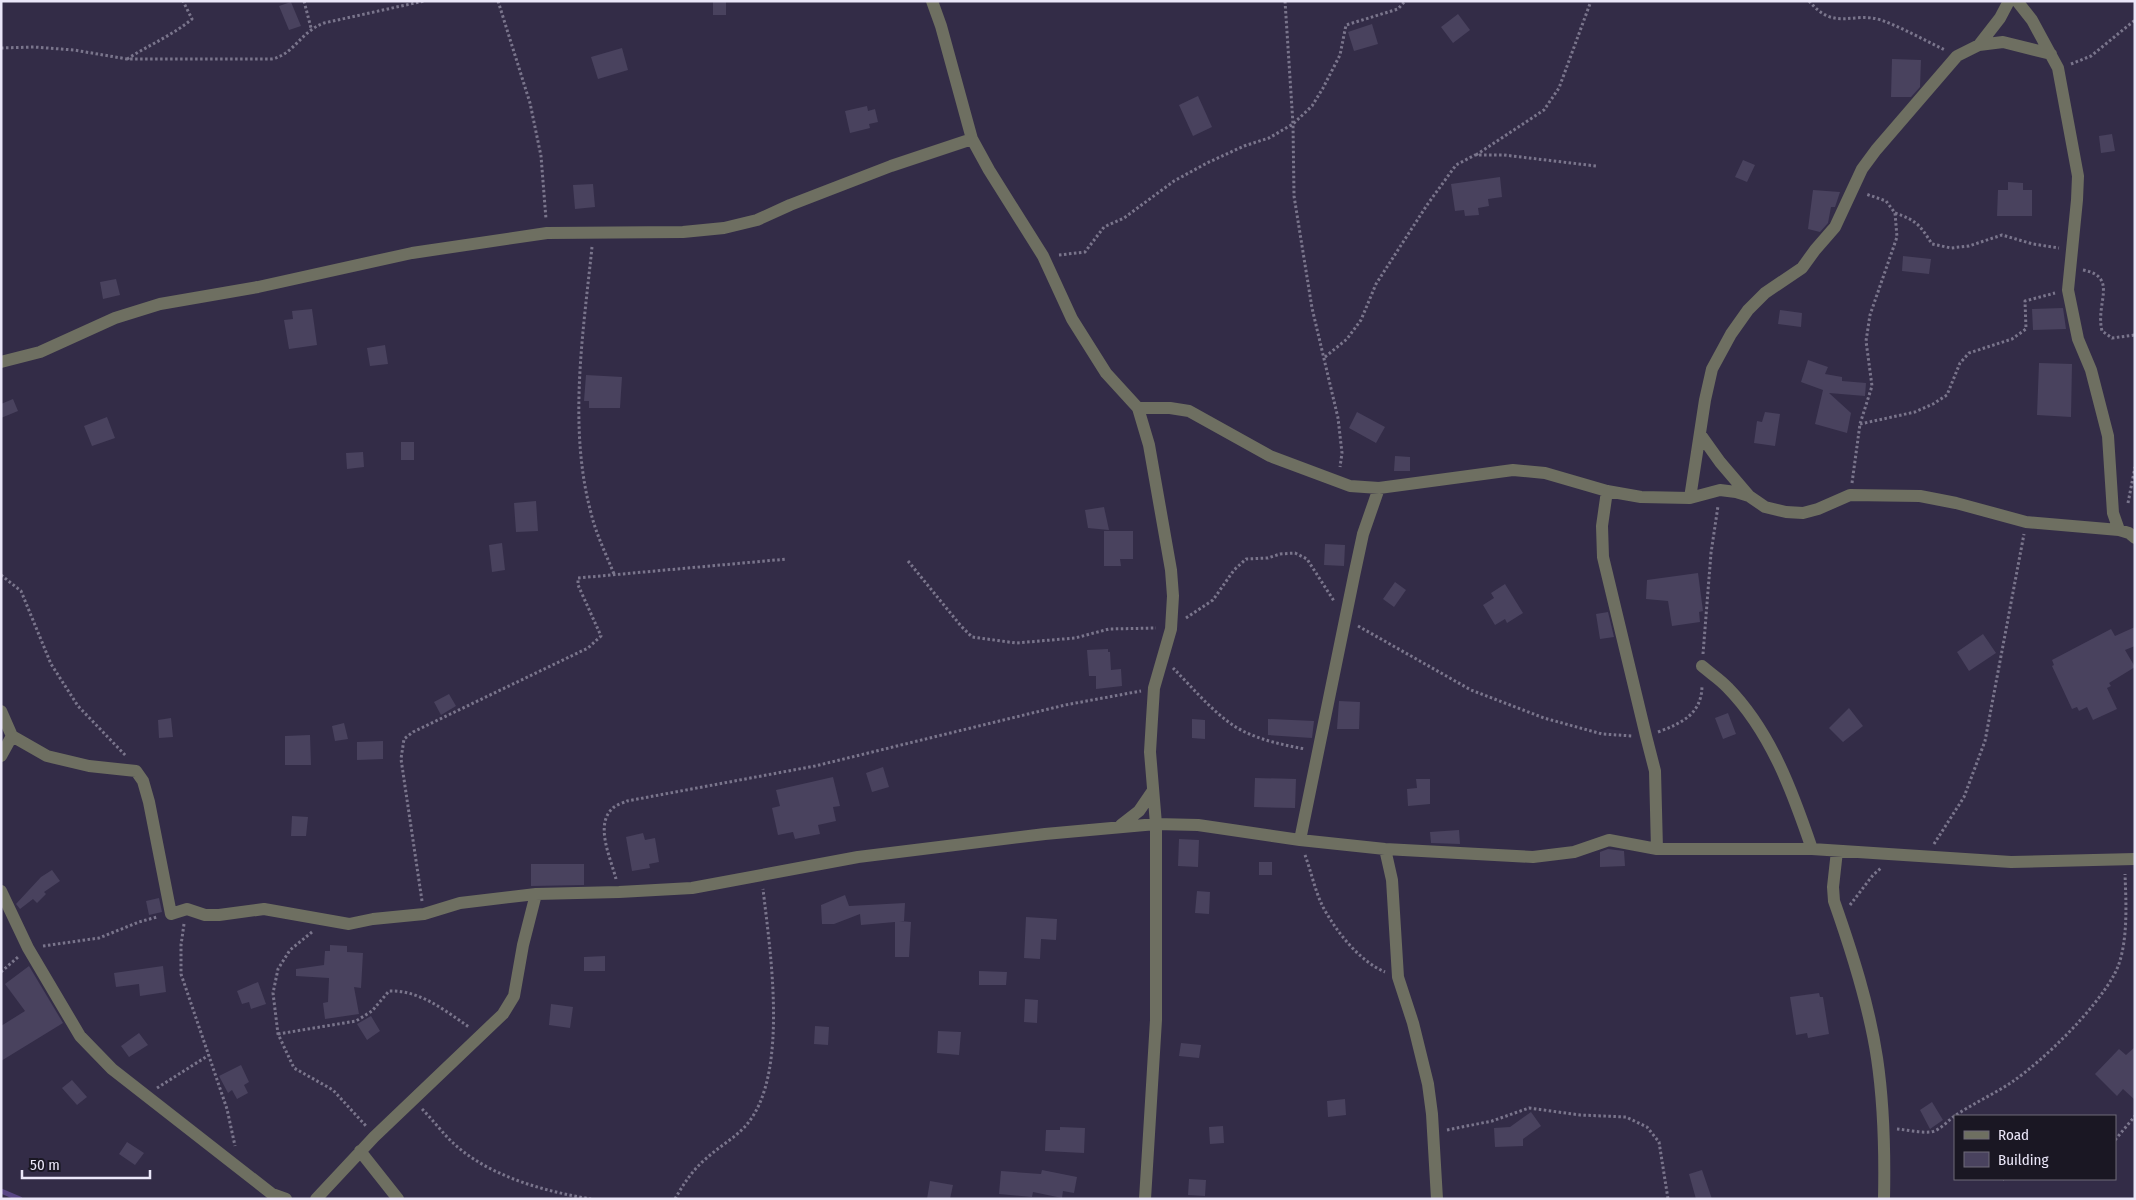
<svg xmlns="http://www.w3.org/2000/svg" width="2136" height="1200" font-family="'Fira Sans Condensed',sans-serif">
	<rect width="100%" height="100%" fill="#332c47"/>
	<g fill="none" stroke-linecap="round" stroke-linejoin="round">
		<path stroke="#584584" stroke-width="5" d="M1 1191 20 1199"/>
	</g>
	<path fill="#49425e" d="M713 1H726V15H713Z
		M291 2 301 26 289 30 279 6Z
		M1458 14 1470 30 1453 43 1441 27Z
		M1372 24 1378 44 1354 51 1348 32Z
		M622 48 628 70 598 79 591 57Z
		M1892 59 1921 60 1920 87 1911 97H1891Z
		M1198 96 1212 127 1193 136 1179 105Z
		M867 106 868 111 875 109 878 122 869 124 870 128 850 133 845 111Z
		M2112 134 2115 151 2101 153 2099 136Z
		M1743 160 1755 165 1747 182 1735 177Z
		M1500 177 1502 197 1488 199 1489 206 1478 208 1479 215 1465 216 1464 210 1455 211 1451 184Z
		M2008 182 2023 183V190H2032V216H1997L1998 190H2008Z
		M593 184 595 207 575 209 573 185Z
		M1813 190 1840 192 1835 207H1831L1828 223 1820 232 1808 229Z
		M1903 256 1931 259 1929 274 1902 271Z
		M116 279 120 295 103 299 100 282Z
		M2063 308 2066 329 2033 330 2032 309Z
		M312 309 317 345 289 349 284 320 293 319 292 311Z
		M1780 310 1802 313 1801 327 1778 324Z
		M385 345 388 364 370 366 367 348Z
		M1808 360 1828 367 1825 374 1842 377V381L1866 383 1865 396 1829 393 1851 413 1847 433 1815 424 1823 390 1801 382Z
		M2039 363 2072 364 2071 417 2037 415Z
		M586 375 622 377 620 408H589V401H584Z
		M13 399 18 411 1 418V404Z
		M1357 412 1385 427 1376 443 1349 428Z
		M1765 412 1780 414 1775 446 1754 443 1757 421 1762 422Z
		M107 417 115 438 92 446 84 426Z
		M401 442H414V460H401Z
		M363 452 364 467 347 469 346 453Z
		M1395 456 1410 457V471H1394Z
		M536 501 538 531 516 532 514 503Z
		M1104 507 1109 530 1088 528 1085 510Z
		M1104 531H1133V559H1120L1121 566H1104Z
		M502 543 505 570 492 572 489 545Z
		M1325 544 1345 545 1344 566 1324 565Z
		M1698 573 1703 611 1699 612 1700 622 1672 626 1668 601 1646 599 1647 580Z
		M1395 582 1406 590 1394 607 1383 599Z
		M1505 584 1523 613 1507 623 1505 619 1495 625 1483 605 1494 598 1491 593Z
		M1608 612 1614 637 1600 639 1596 614Z
		M2135 627V646L2125 650 2135 667 2109 683 2111 686 2107 688 2117 709 2093 720 2087 707 2079 711 2077 707 2072 709 2052 666 2054 665 2052 660 2111 629 2115 636Z
		M1983 634 1996 653 1969 671 1957 652Z
		M1108 649V652H1110L1111 670 1121 669 1122 686 1096 689V676H1089L1087 650Z
		M449 694 456 706 441 715 434 702Z
		M1339 701 1360 702 1359 729H1337Z
		M1849 708 1863 726 1843 742 1829 728Z
		M1728 713 1736 734 1723 739 1715 718Z
		M171 718 173 737 159 738 158 720Z
		M1192 719 1205 720V739L1192 738Z
		M1268 719 1314 721 1312 738 1268 735Z
		M344 723 348 739 335 741 332 726Z
		M310 735 311 765H285V736Z
		M383 741V759L357 760V742Z
		M883 767 889 787 872 792 866 773Z
		M833 777 840 806 833 807 836 821 818 825 820 834 795 839 793 832 778 835 772 808 780 806 776 790Z
		M1255 778 1296 779 1295 808 1254 807Z
		M1416 779H1430V804L1408 806 1407 789 1417 788Z
		M292 816 308 817 306 836H291Z
		M1459 830 1460 844 1431 843 1430 832Z
		M643 833 645 840 655 838 659 862 649 864 650 868 632 871 626 837Z
		M1179 839 1199 840 1198 867 1178 866Z
		M1608 849 1624 851 1625 866 1600 867V852Z
		M1259 862H1272V875H1259Z
		M531 864H584V885L531 886Z
		M52 870 60 881 44 892 46 894 37 903 33 899 20 909 16 904 41 877Z
		M1197 891 1210 892 1209 914 1195 913Z
		M845 895 849 906 905 903 904 921H899L911 922 909 957H895V922L861 925 860 914 834 924H822L821 905Z
		M159 898 162 912 149 915 146 901Z
		M1026 917 1057 919 1056 940 1041 939 1040 959 1024 958Z
		M330 945 347 946V952L363 953 361 988 354 987 359 1014 325 1019 323 1003 328 1002 329 978 296 976V969L324 965 325 951H330Z
		M605 956V971H584V957Z
		M29 966 63 1023 1 1061V1026L25 1011 5 984Z
		M163 966 166 992 140 996 139 984 116 987 114 973Z
		M979 971 1007 972 1006 985H979Z
		M258 982 266 1004 251 1009 249 1002 242 1004 237 991Z
		M1819 993 1820 997H1823L1829 1034 1808 1038 1807 1033 1796 1035 1790 997Z
		M1025 999 1038 1000 1037 1023 1024 1022Z
		M551 1004 573 1007 570 1028 549 1025Z
		M371 1016 380 1031 367 1040 357 1024Z
		M815 1026 829 1027 828 1045 814 1044Z
		M938 1031 961 1032 959 1055 937 1053Z
		M139 1033 148 1045 129 1057 121 1046Z
		M1181 1043 1201 1045 1199 1058 1179 1056Z
		M2135 1047V1100L2123 1089 2117 1096 2095 1074 2119 1049 2126 1055Z
		M241 1065 249 1082 244 1085 248 1093 237 1099 232 1090 228 1093 219 1076Z
		M72 1080 87 1097 77 1105 62 1088Z
		M1345 1099 1346 1115 1328 1117 1327 1101Z
		M1932 1102 1943 1120 1930 1129 1920 1110Z
		M1531 1112 1541 1126 1523 1139V1146L1495 1147 1494 1128 1510 1127Z
		M1223 1126 1224 1143 1210 1144 1209 1127Z
		M1060 1127 1085 1128 1084 1153 1045 1151 1046 1130H1060Z
		M127 1142 144 1153 135 1165 119 1154Z
		M1042 1170 1077 1177 1074 1193 1063 1191 1062 1198 1033 1192 1032 1197 999 1194 1001 1171 1041 1174Z
		M1702 1170 1712 1199H1696L1689 1174Z
		M1189 1179 1206 1180 1205 1196 1188 1195Z
		M930 1181 953 1185 950 1199H927Z"/>
	<g fill="none" stroke-linecap="round" stroke-linejoin="round">
		<path stroke="#7a758c" stroke-width="3" stroke-dasharray="2.5 2.5" stroke-linecap="butt" d="M304 1 311 28
			M498 1 530 103 541 156 546 219
			M1285 1 1293 124 1294 196 1312 308 1338 418 1342 453 1340 467
			M1809 1C1835 32 1852 11 1881 20 1903 28 1924 40 1945 50
			M1 48 34 47 74 50 127 59H271C293 56 301 31 324 23L424 1
			M127 59C149 45 173 35 192 19L183 1
			M2071 64 2091 56 2135 20
			M1476 155 1544 110 1559 88 1591 1
			M1895 213C1916 220 1920 225 1932 244L1951 248 1969 246 2002 235 2033 244 2059 248
			M592 247C583 334 568 427 591 513 596 534 606 554 614 574
			M1059 255 1085 252 1104 227 1124 218 1174 181 1207 163 1244 146 1269 138 1293 124 1312 106 1323 88 1340 55 1346 25 1398 9 1405 1
			M2083 270C2119 277 2095 303 2102 331L2112 338 2135 335
			M1325 357 1347 339 1361 320 1376 284 1427 205 1456 165 1475 155H1504L1596 166
			M1860 424 1915 412 1933 404 1947 395 1960 363 1969 353 2012 339 2026 329 2025 301 2055 293
			M1852 483 1860 424 1872 386 1866 341 1870 315 1897 237 1895 213 1886 201 1866 194
			M2128 503 2135 467
			M908 561 961 626 972 637 1016 643 1075 638 1109 629 1156 628
			M1 575 21 591 51 664 78 706 126 756
			M1186 618 1213 600 1234 570 1246 559 1268 558 1280 554 1295 553 1307 559 1334 601
			M1358 626 1471 690 1544 718 1602 734 1632 736
			M1703 654 1711 553 1718 506
			M1173 668C1194 689 1219 720 1245 732 1264 741 1284 745 1305 749
			M1658 732C1682 723 1702 714 1702 685
			M1934 844 1964 797 1985 741 2024 534
			M1305 855C1311 871 1315 891 1323 907 1336 931 1359 961 1385 972
			M616 879C611 859 594 824 613 808 616 805 623 803 627 801L815 766 1065 705 1141 691
			M422 901 401 759 404 739 413 732 588 648 601 636 578 585V578L787 559
			M1850 905 1873 875 1881 868
			M184 924 181 945V974L227 1109 235 1146
			M312 932 290 950 278 969 273 993 278 1034 294 1068 333 1090 366 1126
			M43 946 99 938 139 922 157 917
			M1 972 18 957
			M278 1034 356 1021 372 1011 389 991C420 990 444 1010 469 1027
			M157 1088 209 1055
			M422 1109C432 1119 441 1131 451 1141 487 1176 543 1191 591 1199
			M1897 1129C1908 1130 1920 1133 1931 1132 1941 1130 1948 1120 1956 1115 1974 1103 1994 1094 2012 1082 2045 1059 2094 1011 2114 975 2129 948 2126 903 2125 874
			M1447 1130 1492 1121 1529 1108 1580 1115 1626 1117 1647 1127 1659 1142 1668 1199
			M2115 1140 2135 1116
			M2003 1179H2004
			M675 1199C684 1183 694 1168 708 1157 721 1145 737 1137 748 1123 789 1072 770 950 763 889"/>
		<path stroke="#6e6f61" stroke-width="12" d="M932 1 941 26 972 139 989 170 1043 256 1072 319 1106 373 1138 408H1170L1189 411 1270 456 1350 486 1379 488 1513 470 1545 473 1607 491 1641 497 1690 498 1720 490 1736 492 1749 496 1765 507 1786 512 1803 513 1818 509 1850 495 1920 496 1956 503 2026 522 2119 530 2129 533 2135 538
			M2017 1 2032 20 2058 68 2078 176 2077 200 2068 290 2078 339 2091 370 2108 436 2113 513 2119 530
			M1979 45 2000 18 2009 1
			M1 362 40 352 115 318 160 304 258 287 412 253 547 233 683 232 724 228 757 220 790 205 891 166 972 139
			M1138 408 1149 445 1171 570 1173 596 1171 629 1154 688 1152 719 1150 752 1156 824V1020L1145 1199
			M1700 434 1720 462 1749 496
			M1607 491 1602 526 1603 557 1646 736 1655 771 1657 849
			M1690 498 1705 400 1712 369 1731 334 1748 310 1765 293 1802 268 1815 250 1835 227 1862 169 1876 150 1957 56 1979 45 2003 42 2051 54
			M1702 666C1710 673 1721 680 1728 688 1771 732 1793 793 1812 849
			M1 711 12 736 47 756 89 766 136 771 143 781 149 802 171 914 187 909 205 915H219L264 909 349 924 373 919 424 914 460 903 536 894 619 892 692 888 858 857 1045 834 1156 824 1198 825 1300 840 1385 849 1533 857 1574 852 1609 840 1657 849H1812L2011 862 2135 859
			M1 756 12 736
			M1121 825 1139 811 1152 792
			M1300 840 1354 576 1363 534 1379 488
			M1385 849 1392 880 1398 977 1413 1023 1428 1084 1432 1114 1437 1199
			M1837 851 1833 887 1834 901C1852 952 1869 1005 1877 1058 1884 1105 1885 1152 1884 1199
			M1 891 28 948 80 1036 112 1069 272 1194 286 1199
			M360 1151 398 1199
			M316 1199 374 1137 503 1014 514 996 523 945 536 894"/>
	</g>
	<rect width="2136" height="1200" fill="none" stroke="#ebe7f9" stroke-width="5"/>
	<rect x="1954" y="1115" width="162" height="65" fill="#1a1723" stroke="#6e6a79"/>
	<rect x="1964" y="1131" width="25" height="8" fill="#6e6f61" stroke="#6e6a79"/>
	<text x="1998" y="1140" font-size="15" fill="#ebe7f9">Road</text>
	<rect x="1964" y="1152" width="25" height="15" fill="#49425e" stroke="#6e6a79"/>
	<text x="1998" y="1165" font-size="15" fill="#ebe7f9">Building</text>
	<path d="M22 1170v8h128v-8" fill="none" stroke="#ebe7f9" stroke-width="2.5"/>
	<text x="30" y="1170" font-size="15" fill="#ebe7f9" stroke="#1a1723" stroke-width="4" paint-order="stroke">50 m</text>
</svg>
